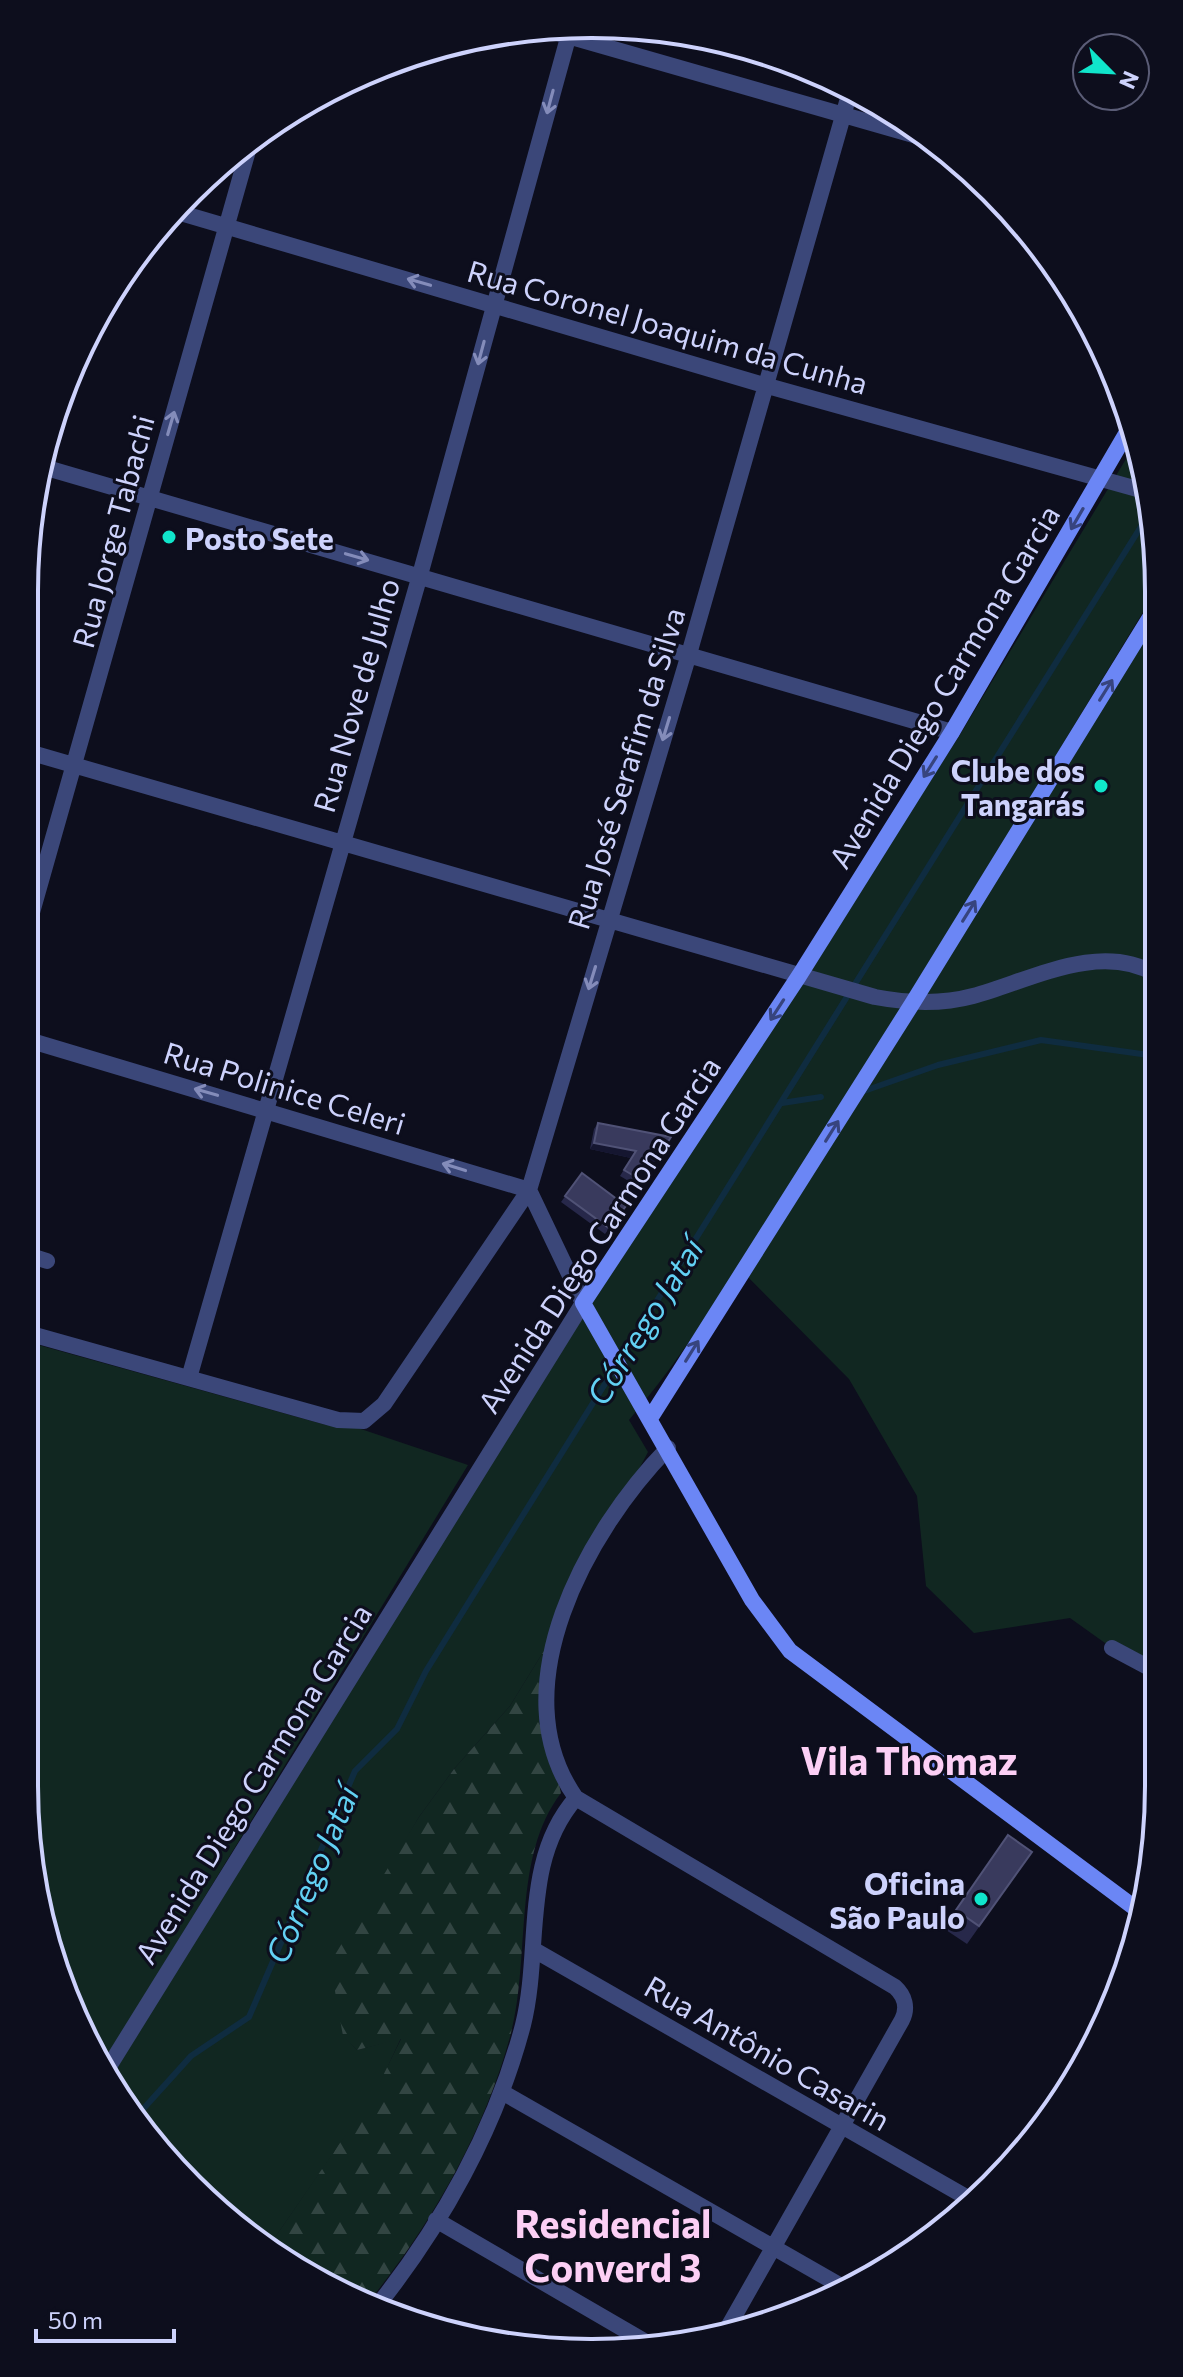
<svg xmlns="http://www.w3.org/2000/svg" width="1183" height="2377" font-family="Commissioner,sans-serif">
	<defs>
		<pattern id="forest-firs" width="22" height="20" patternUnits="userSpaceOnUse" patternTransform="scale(2)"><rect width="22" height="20" fill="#112721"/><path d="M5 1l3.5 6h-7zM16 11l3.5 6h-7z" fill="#324542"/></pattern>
	</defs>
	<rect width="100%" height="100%" fill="#0d0e1d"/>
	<path fill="#112721" d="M1135 444 1154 517V594C1044 775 934 956 821 1135 760 1231 703 1333 629 1420L648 1452 545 1649 510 1706 454 1769 419 1817 384 1878 339 2001 343 2035 357 2050 401 2038 376 2092 267 2249 142 2131 110 2073 484 1469 958 738Z
		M1154 611 1157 1672 1112 1648 1070 1618 974 1633 926 1586 917 1496 849 1379 743 1272Z
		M24 1341 326 1425 352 1426 468 1465 104 2062 54 1968 24 1785Z"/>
	<path fill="url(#forest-firs)" d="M545 1649 556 1772 561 1793C512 1857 531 1955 511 2033 485 2131 430 2227 366 2305L277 2258 267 2249 375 2092 401 2039 357 2050 343 2036 330 1963 419 1817 454 1769 510 1706Z"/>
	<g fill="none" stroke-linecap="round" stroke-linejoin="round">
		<path stroke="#0f2c40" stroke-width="6" d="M864 1091 938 1065 1041 1040 1156 1056
			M782 1103 821 1097
			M135 2118 191 2056 249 2017 355 1771 397 1729 426 1671 523 1515 1152 509"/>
		<path stroke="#3b4779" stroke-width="16" d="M540 28 938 142
			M174 211 764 385 1148 492
			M40 466 952 732
			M25 751 875 997C907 1003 940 1005 973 996 1029 981 1099 941 1155 974
			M25 937 251 140
			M25 1039 529 1190
			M529 1190 583 1303
			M25 1254 47 1261
			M24 1332 338 1420 364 1421 384 1404 529 1190 689 654 851 88
			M189 1378 420 575 571 27
			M668 1448C587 1531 499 1689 576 1798L895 1987C905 1996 908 2008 902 2020L727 2329
			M1112 1648 1157 1672
			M536 1951 973 2201
			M502 2092 848 2290
			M436 2220 656 2348
			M374 2310C441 2227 496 2128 523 2025 542 1949 521 1861 576 1798"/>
		<path stroke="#3b4779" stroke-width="16" d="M108 2068 583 1303"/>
		<path stroke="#6b86f5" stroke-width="16" d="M1130 427 952 732 799 976 583 1303 752 1600 790 1651 1143 1914
			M651 1417 912 1004 1154 611"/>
	</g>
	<path fill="#27284a" d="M598 1123 655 1162 647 1161 632 1183 620 1176 631 1158 590 1149 594 1129Z
		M582 1173 626 1206 605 1234 561 1202Z
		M1008 1835 1032 1852 967 1944 943 1928Z"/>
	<path fill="#151630" d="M594 1143 636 1151 631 1158 590 1149Z
		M651 1154 659 1156 655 1162 646 1161Z"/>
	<path fill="#393a5d" stroke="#505276" stroke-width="2" d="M598 1123 671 1137 659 1156 651 1154 636 1177 624 1170 636 1151 594 1143Z
		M582 1173 626 1206 609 1228 565 1196Z
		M1008 1835 1032 1852 979 1926 956 1910Z"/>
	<defs><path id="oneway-shaft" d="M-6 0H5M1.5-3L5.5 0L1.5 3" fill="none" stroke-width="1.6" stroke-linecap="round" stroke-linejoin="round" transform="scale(2)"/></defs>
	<g stroke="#848cba">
		<use href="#oneway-shaft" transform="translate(550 102) rotate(105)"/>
		<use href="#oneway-shaft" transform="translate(419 282) rotate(-164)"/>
		<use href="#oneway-shaft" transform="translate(481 353) rotate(105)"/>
		<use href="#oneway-shaft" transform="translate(171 423) rotate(-74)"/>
		<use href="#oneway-shaft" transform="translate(357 557) rotate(16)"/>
		<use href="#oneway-shaft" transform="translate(666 729) rotate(107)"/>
		<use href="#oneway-shaft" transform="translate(592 978) rotate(107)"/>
		<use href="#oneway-shaft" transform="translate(206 1092) rotate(-164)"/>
		<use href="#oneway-shaft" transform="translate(454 1167) rotate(-163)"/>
	</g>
	<g stroke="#37447e">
		<use href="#oneway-shaft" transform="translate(1077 519) rotate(120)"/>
		<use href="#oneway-shaft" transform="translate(1106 690) rotate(-58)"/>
		<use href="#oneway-shaft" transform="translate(930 767) rotate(122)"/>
		<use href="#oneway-shaft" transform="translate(969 911) rotate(-58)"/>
		<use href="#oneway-shaft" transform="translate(777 1010) rotate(123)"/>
		<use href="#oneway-shaft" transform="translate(832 1131) rotate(-58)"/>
		<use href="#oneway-shaft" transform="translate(692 1351) rotate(-58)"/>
	</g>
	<g fill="#10e5cb" stroke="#0d0e1d" stroke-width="3">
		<circle cx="169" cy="537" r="8"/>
		<circle cx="1101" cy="786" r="8"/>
		<circle cx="981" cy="1899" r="8"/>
	</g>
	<g text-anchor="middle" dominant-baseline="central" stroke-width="6" stroke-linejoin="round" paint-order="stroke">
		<g font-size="30" fill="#cdd2fc" stroke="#0d0e1d">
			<text transform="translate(668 326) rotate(16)">Rua Coronel Joaquim da Cunha</text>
			<text transform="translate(112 531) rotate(-75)">Rua Jorge Tabachi</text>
			<text transform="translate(943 686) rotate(-59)">Avenida Diego Carmona Garcia</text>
			<text transform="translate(355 695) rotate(-74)">Rua Nove de Julho</text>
			<text transform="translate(625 768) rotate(-73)">Rua José Serafim da Silva</text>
			<text transform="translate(285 1087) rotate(17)">Rua Polinice Celeri</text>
			<text transform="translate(598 1234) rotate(-57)">Avenida Diego Carmona Garcia</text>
			<text transform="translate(252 1783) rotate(-58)">Avenida Diego Carmona Garcia</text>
			<text transform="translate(768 2052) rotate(30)">Rua Antônio Casarin</text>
		</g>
		<g font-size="30" font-weight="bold" fill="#cdd2fc" stroke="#0d0e1d" text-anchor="end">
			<text x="185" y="537" text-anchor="start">Posto Sete</text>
			<text x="1085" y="769">Clube dos<tspan x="1085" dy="34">Tangarás</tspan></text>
			<text x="965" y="1882">Oficina<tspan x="965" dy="34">São Paulo</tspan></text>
		</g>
		<g font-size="32" font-style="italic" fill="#62d1f4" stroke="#0d0e1d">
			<text transform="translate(644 1321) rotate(-58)">Córrego Jataí</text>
			<text transform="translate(311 1874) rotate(-67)">Córrego Jataí</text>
		</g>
		<g font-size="38" font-weight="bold" fill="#fccff5" stroke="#0d0e1d">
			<text x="909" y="1759">Vila Thomaz</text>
			<text x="613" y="2222">Residencial<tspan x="613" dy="44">Converd 3</tspan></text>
		</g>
	</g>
	<path d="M0 0H1183V2377H0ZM591 38H592A553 553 0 0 1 1145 591V1786A553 553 0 0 1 592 2339H591A553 553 0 0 1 38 1786V591A553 553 0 0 1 591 38Z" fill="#0d0e1d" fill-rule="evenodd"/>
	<path fill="none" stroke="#cdd2fc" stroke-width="4" d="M591 38H592A553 553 0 0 1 1145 591V1786A553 553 0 0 1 592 2339H591A553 553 0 0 1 38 1786V591A553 553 0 0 1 591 38Z"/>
	<g transform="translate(1111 72) rotate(114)"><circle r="38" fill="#0d0e1d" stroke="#5a5c76" stroke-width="2"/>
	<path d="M0-6L14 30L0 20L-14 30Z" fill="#10e5cb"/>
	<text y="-12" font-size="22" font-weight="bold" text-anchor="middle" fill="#cdd2fc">N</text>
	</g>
	<path d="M36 2329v12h138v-12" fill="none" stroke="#cdd2fc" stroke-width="4"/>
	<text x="48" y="2329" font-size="24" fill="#cdd2fc" stroke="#0d0e1d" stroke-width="6" paint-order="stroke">50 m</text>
</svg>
